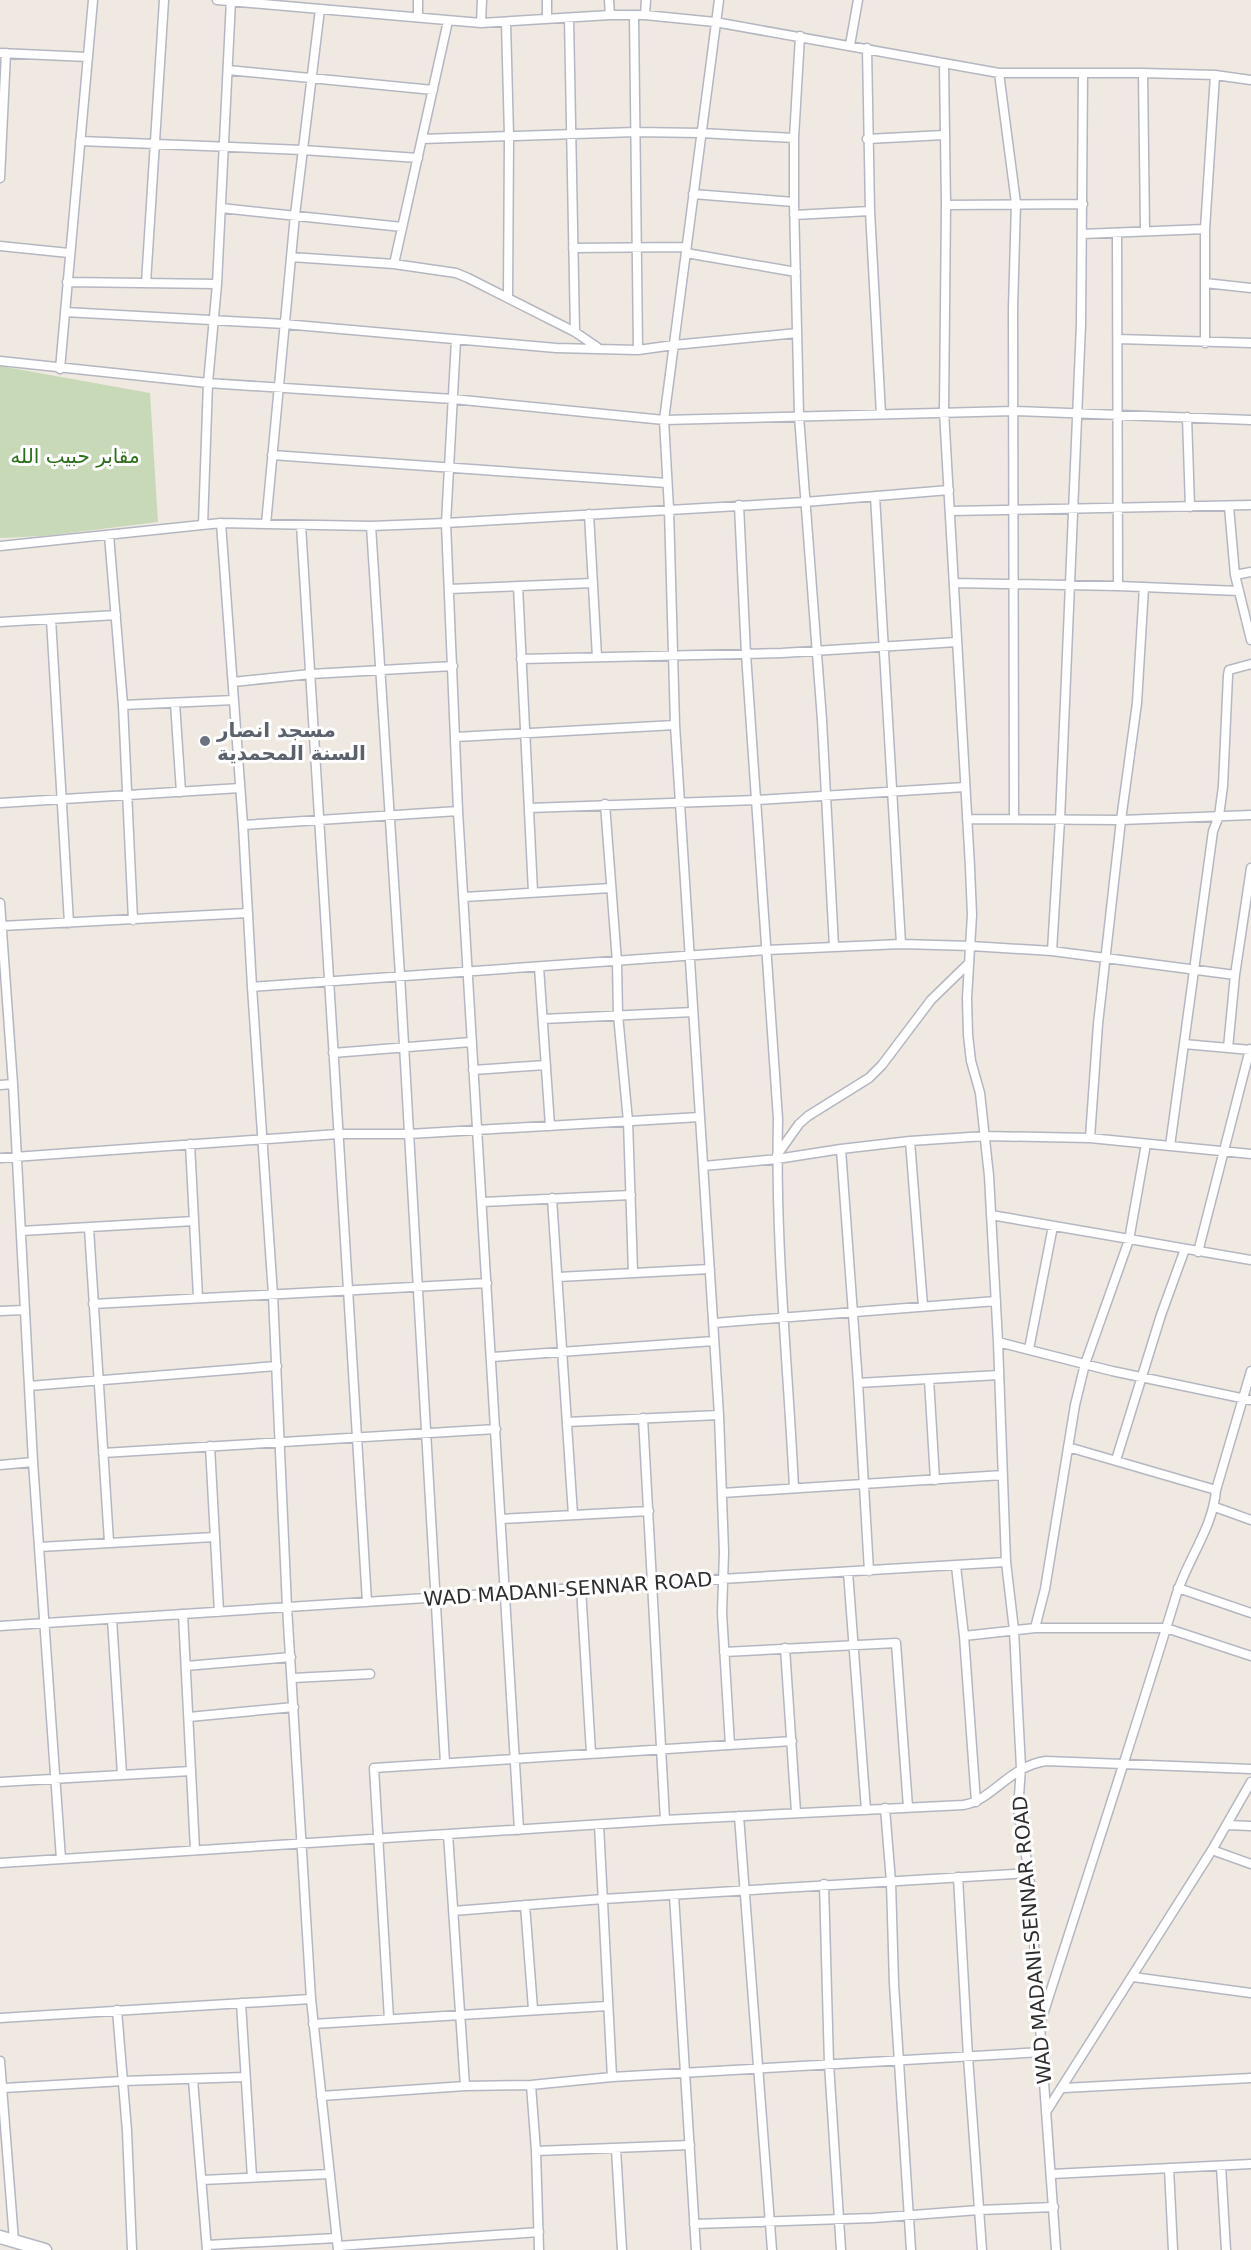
<svg xmlns="http://www.w3.org/2000/svg" width="1251" height="2250" font-family="'DejaVu Sans','Noto Sans Arabic',sans-serif">
	<rect width="100%" height="100%" fill="#efe9e1"/>
	<path fill="#c8d9b8" d="M0 366 150 393 158 522 44 536 0 538Z"/>
	<g fill="none" stroke-linecap="round" stroke-linejoin="round">
		<defs>
			<path id="street" d="M217 0 481 23 610 15H645L715 22 999 73H1143L1215 75 1251 80
				M418 0V17
				M547 0V19
				M609 0 610 15
				M719 0 664 420 669 509 675 725 719 1415 724 1552 722 1613 730 1745
				M634 15 638 350
				M645 15 646 0
				M569 18 575 332
				M506 22 509 136 508 297
				M481 23 482 0
				M800 36 794 138V202L799 416 822 720 834 947
				M850 45 858 0
				M867 48 870 211 881 414
				M0 53 88 57
				M944 64 946 205 944 411 970 867 972 915 967 998 968 1035 971 1061 980 1093 989 1176 998 1342 1006 1562 1014 1630 1018 1710 1021 1768 1018 1810 1029 1873 1056 2250
				M228 70 433 90
				M999 73 1016 203 1013 309 1014 819
				M1143 73 1145 230
				M422 139 635 132 701 133 794 138
				M867 139 944 135
				M80 141 303 150 418 158
				M0 178 6 53
				M693 194 794 202
				M946 205 1083 204
				M221 208 402 227
				M794 215 870 211
				M1117 233 1118 586
				M1082 234 1205 229
				M0 246 69 253
				M573 248 686 247
				M686 253 796 272
				M291 257 394 264 456 273 468 278 575 332 597 347
				M394 264 448 21
				M67 282 217 284
				M146 283 164 0
				M1205 283 1251 288
				M65 312 284 324 556 348 638 350 674 345 797 333
				M1118 339 1251 343
				M456 340 446 523 458 811 519 1830
				M1205 343V229L1215 75
				M0 361 208 383 453 399 664 420 1014 411 1251 420
				M60 369 93 0
				M1187 417 1190 507
				M272 455 667 483
				M875 496 901 944
				M739 505 746 654 778 1119C775 1242 788 1365 794 1488
				M1229 507 1235 575 1251 640
				M950 511 1251 505
				M589 514 597 657
				M221 523 243 825 252 987 273 1295 287 1607 311 1999 338 2250
				M266 524 295 215 320 9
				M203 525 208 383 217 284 231 0
				M301 525C325 884 344 1243 367 1602
				M371 526 400 975 445 1763
				M109 535 123 705 133 920
				M0 546 221 523 371 526 446 523 805 502 949 490
				M1235 575 1251 572
				M955 583 1118 586 1239 591
				M518 586 533 892
				M449 589 593 583
				M51 619 69 923
				M0 622 116 615
				M521 659 782 653 957 642
				M233 682 311 674 453 666
				M175 703 181 792
				M123 705 234 700
				M456 737 675 725
				M0 803 240 788
				M605 804 617 962 618 1015 628 1121 633 1272
				M529 808 757 800 965 787
				M967 819 1121 820 1251 815
				M243 825 458 811
				M464 897 611 888
				M0 903 13 1084 33 1462 61 1859
				M1 926 248 913
				M1052 951 1060 820 1081 324 1083 74
				M539 967 550 1126
				M252 987 767 950 901 944 971 946 1052 951 1235 975
				M543 1019 693 1012
				M1184 1044 1251 1050
				M1228 1048 1235 975 1251 868
				M333 1053 471 1042
				M473 1070 546 1065
				M0 1085 13 1084
				M1090 1138 1098 1024 1121 820 1137 703 1144 587
				M910 1141 923 1306
				M190 1144 198 1297
				M1170 1146 1213 831 1219 816 1223 786 1228 675 1229 670 1251 664
				M841 1149 858 1383 869 1571
				M777 1155 799 1124 808 1116 869 1078 882 1065 931 1000 969 963
				M0 1158 338 1134H409L700 1117
				M704 1166 777 1159 841 1149 910 1141 985 1136 1090 1138 1251 1154
				M552 1198 573 1515
				M482 1202 631 1195
				M991 1215 1251 1260
				M89 1228 109 1542
				M21 1231 194 1221
				M1198 1252 1250 1049
				M558 1277 710 1269
				M93 1304 487 1283
				M0 1311 24 1310
				M714 1323 996 1301
				M998 1342 1112 1371 1251 1400
				M1029 1349 1053 1226
				M492 1357 714 1341
				M929 1379 935 1480
				M858 1383 999 1375
				M29 1386 277 1366
				M643 1418 665 1820
				M567 1422 719 1415
				M210 1446 219 1612
				M1068 1447 1216 1490
				M103 1453 496 1429
				M1116 1460 1161 1315 1185 1249
				M0 1465 33 1462
				M722 1493 1003 1475
				M1215 1507 1251 1520
				M501 1519 649 1511
				M40 1547 214 1537
				M956 1566 964 1636 976 1802
				M848 1572 866 1810
				M581 1588 591 1753
				M1178 1588 1251 1613
				M183 1614 195 1850
				M112 1619 122 1774
				M0 1626 653 1583 1006 1562
				M1035 1628 1045 1589 1075 1405 1085 1364 1129 1240 1146 1144
				M964 1636 1035 1628H1166L1251 1656
				M785 1648 796 1812
				M724 1652 896 1643 908 1807
				M186 1666 291 1657
				M293 1678 370 1674
				M189 1717 294 1707
				M0 1782 191 1771
				M885 1808 891 1882 894 1984 911 2250
				M739 1816 772 2250
				M599 1825 612 2077
				M1227 1825 1251 1826
				M448 1834 465 2086
				M1212 1850 1251 1864
				M0 1863 665 1820 963 1805C992 1801 1009 1766 1046 1761L1251 1769
				M958 1877 968 2057 982 2250
				M824 1884 829 2064 841 2250
				M674 1895 696 2250
				M525 1905 533 2009
				M453 1911 603 1899 1029 1873
				M1133 1977 1251 1993
				M241 2003 252 2177
				M117 2010 127 2131 132 2250
				M0 2018 311 1999
				M1042 2018C1087 1877 1133 1737 1176 1596 1187 1560 1213 1528 1216 1490L1251 1371
				M389 2019 374 1768 792 1741
				M313 2024 608 2006
				M0 2061 14 2241
				M193 2080 207 2250
				M531 2085 536 2151 539 2250
				M4 2088 123 2081 245 2077
				M1064 2088 1251 2078
				M321 2096 465 2086 531 2085 612 2077 1042 2052
				M1046 2112 1212 1850 1251 1782
				M616 2149 622 2250
				M536 2151 690 2145
				M1221 2166 1226 2250
				M1169 2168 1173 2250
				M1052 2174 1251 2164
				M202 2180 330 2174
				M694 2224 873 2218 979 2210 1054 2207
				M207 2245 337 2238
				M338 2246 539 2232"/>
			<path id="secondary" d="M0 2237 45 2250"/>
		</defs>
		<use href="#street" stroke="#b4b7c1" stroke-width="11"/>
		<use href="#secondary" stroke="#b4b7c1" stroke-width="15"/>
		<use href="#street" stroke="#fff" stroke-width="8"/>
		<use href="#secondary" stroke="#fff" stroke-width="12"/>
	</g>
	<circle fill="#6b7280" stroke="#fff" stroke-width="2" cx="205" cy="741" r="6"/>
	<g text-anchor="middle" dominant-baseline="central" stroke-width="6" stroke-linejoin="round" paint-order="stroke">
		<g font-size="20" fill="#2c6e1b" stroke="#fff">
			<text x="75" y="456">مقابر حبيب الله</text>
		</g>
		<g font-size="20" font-weight="bold" fill="#5b616d" stroke="#fff" text-anchor="start">
			<text x="217" y="730">مسجد انصار<tspan x="217" dy="23">السنة المحمدية</tspan></text>
		</g>
		<g font-size="20" fill="#2e2e2e" stroke="#fff">
			<text transform="translate(568 1589) rotate(-4)">WAD MADANI-SENNAR ROAD</text>
			<text transform="translate(1032 1940) rotate(-95)">WAD MADANI-SENNAR ROAD</text>
		</g>
	</g>
</svg>
